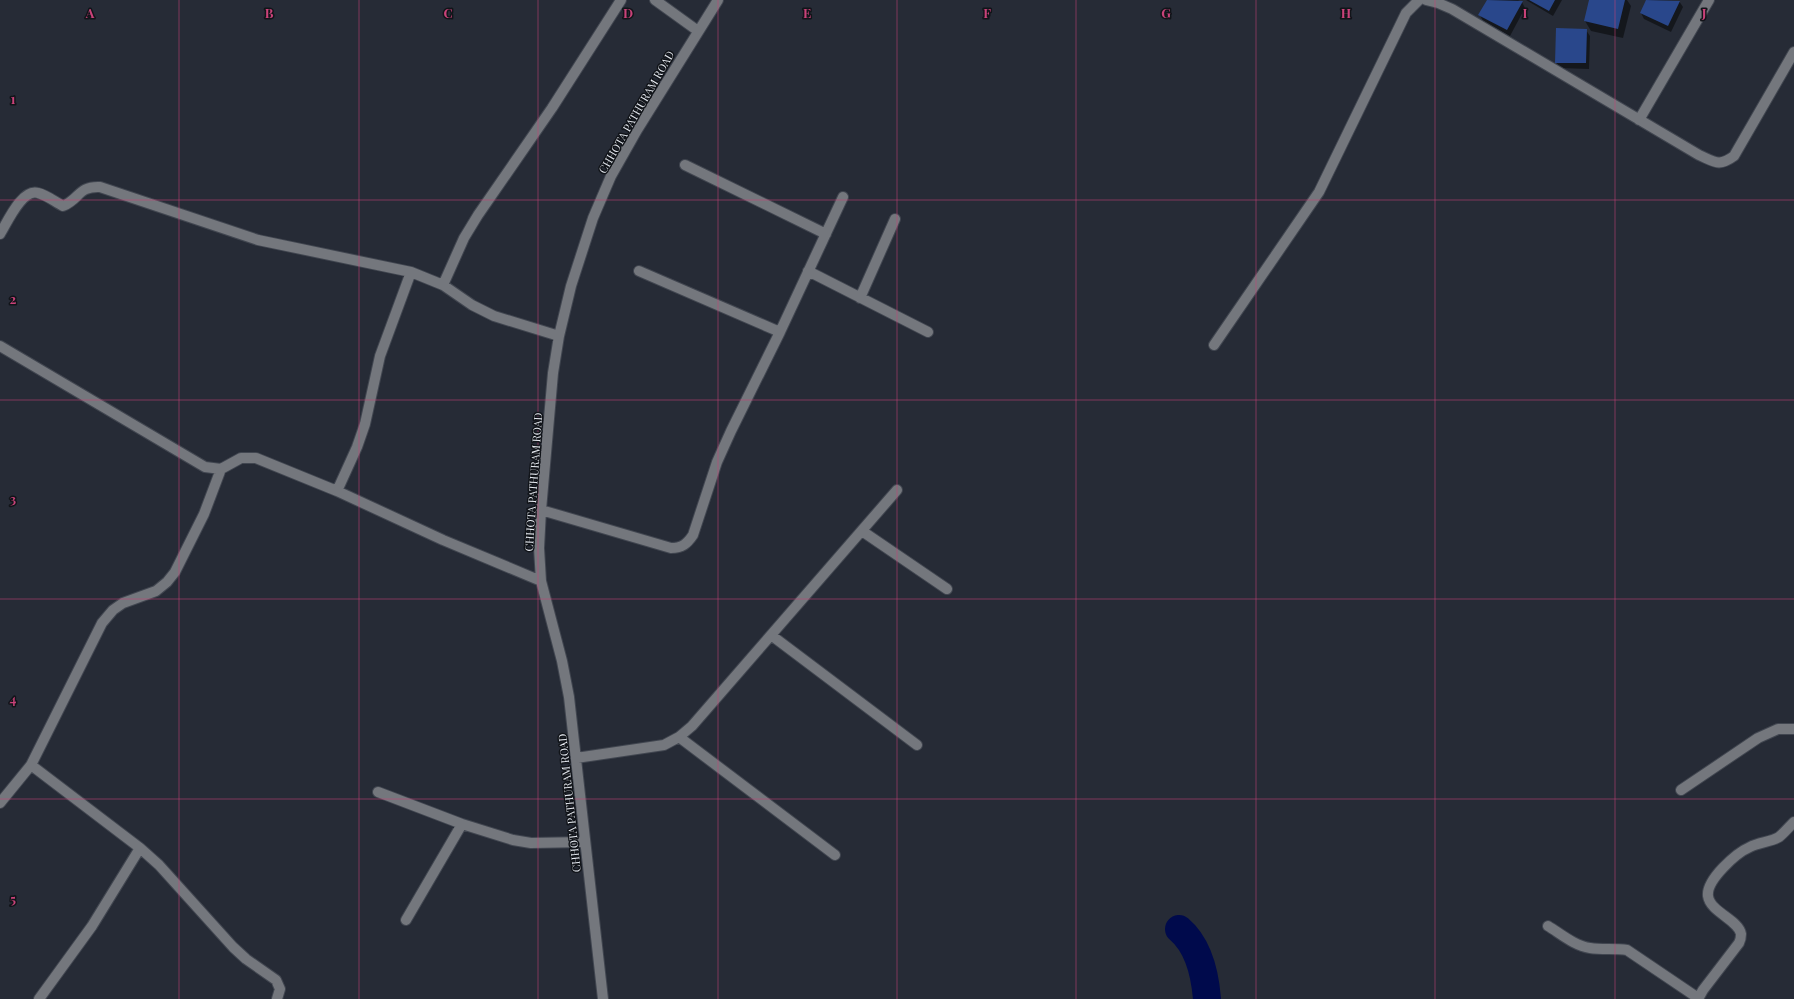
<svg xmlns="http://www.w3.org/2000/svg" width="1794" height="999" font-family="'Playfair Display',serif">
	<rect width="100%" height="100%" fill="#262b36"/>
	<path fill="#0007" d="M1488 0H1518L1522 2 1525 8 1510 36 1483 21 1480 15Z
		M1526 0H1562L1553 16Z
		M1590 0H1627L1631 6 1623 38 1591 31 1585 21Z
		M1647 0 1679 1 1683 7 1671 32 1644 19 1641 13Z
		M1586 30 1590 36 1589 69 1559 68 1556 62Z"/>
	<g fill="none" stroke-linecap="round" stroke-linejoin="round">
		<path stroke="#000a4c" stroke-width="28" d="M1179 929C1199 946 1205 974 1207 999"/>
	</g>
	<path fill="#29478b" d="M1487 0 1523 1 1507 30 1478 15Z
		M1529 0H1555L1549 11Z
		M1589 0H1625L1618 29 1584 21Z
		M1646 0 1680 1 1668 26 1640 13Z
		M1556 28 1587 29 1586 63H1555Z"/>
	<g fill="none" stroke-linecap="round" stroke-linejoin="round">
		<defs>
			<path id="minor" d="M655 0 698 31
				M1426 0 1438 3 1452 9 1699 155C1715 162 1719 167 1734 156L1794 52
				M1639 120 1709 0
				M685 165 826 234
				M0 234C7 223 22 188 38 193 47 195 55 202 63 206 80 199 78 186 100 187L258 240 411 272 443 285 472 305 494 316 559 336
				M639 271 780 332
				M808 271 928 332
				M443 285 464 238 478 215 552 108 621 0
				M860 298 895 219
				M1214 345 1319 192 1406 13 1419 0
				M0 346 205 467 221 469 241 458H256L337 491 443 540 541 581
				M337 491 357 447 365 424 380 356 411 272
				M541 510 671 548C682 548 687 544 693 535L717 462 731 431 780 332 843 197
				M862 531 947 589
				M771 635 917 745
				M679 737 835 855
				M576 758 664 745 679 737 692 726 897 490
				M31 765 140 848 159 865 233 947 246 959 276 980 280 989 277 999
				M1681 790 1758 738 1778 729H1794
				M378 792 462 824 513 840 531 843 585 842
				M0 803 31 765 102 623 113 610 123 603 156 591 167 582 175 572 204 514 221 469
				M406 920 462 824
				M1548 926C1561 934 1575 946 1590 948 1602 950 1615 948 1627 950L1698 998
				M39 999 92 926 140 848
				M603 999 569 697 562 661 541 581 539 548 541 510 553 373 559 336 571 286 593 218 611 176 637 130 718 0
				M1698 999 1703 990 1739 943C1740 941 1741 937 1741 934 1739 920 1710 912 1708 896 1706 880 1736 853 1750 847 1759 842 1771 842 1779 837 1784 833 1789 827 1794 822"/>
		</defs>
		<use href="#minor" stroke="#414650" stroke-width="12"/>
		<use href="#minor" stroke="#74777d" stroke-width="10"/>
	</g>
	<path fill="none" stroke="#c94279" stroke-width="1" stroke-opacity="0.55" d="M179 0V999M359 0V999M538 0V999M718 0V999M897 0V999M1076 0V999M1256 0V999M1435 0V999M1615 0V999M0 200H1794M0 400H1794M0 599H1794M0 799H1794"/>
	<g text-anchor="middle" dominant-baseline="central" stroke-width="3" stroke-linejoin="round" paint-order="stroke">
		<g font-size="11" fill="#e7ebf2" stroke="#111419">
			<text transform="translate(636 112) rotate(-60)">CHHOTA PATHURAM ROAD</text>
			<text transform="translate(533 482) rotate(-86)">CHHOTA PATHURAM ROAD</text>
			<text transform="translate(569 803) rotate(-96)">CHHOTA PATHURAM ROAD</text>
		</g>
	</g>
	<g font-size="13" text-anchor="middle" font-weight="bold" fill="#c94279" stroke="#111419" stroke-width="3" stroke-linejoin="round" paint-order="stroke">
		<text x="90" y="18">A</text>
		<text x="269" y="18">B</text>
		<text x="448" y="18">C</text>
		<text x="628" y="18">D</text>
		<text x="807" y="18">E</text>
		<text x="987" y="18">F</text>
		<text x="1166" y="18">G</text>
		<text x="1346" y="18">H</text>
		<text x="1525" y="18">I</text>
		<text x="1704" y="18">J</text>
		<text x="13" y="104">1</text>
		<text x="13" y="304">2</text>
		<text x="13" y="504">3</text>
		<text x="13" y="704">4</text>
		<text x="13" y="904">5</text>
	</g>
</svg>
